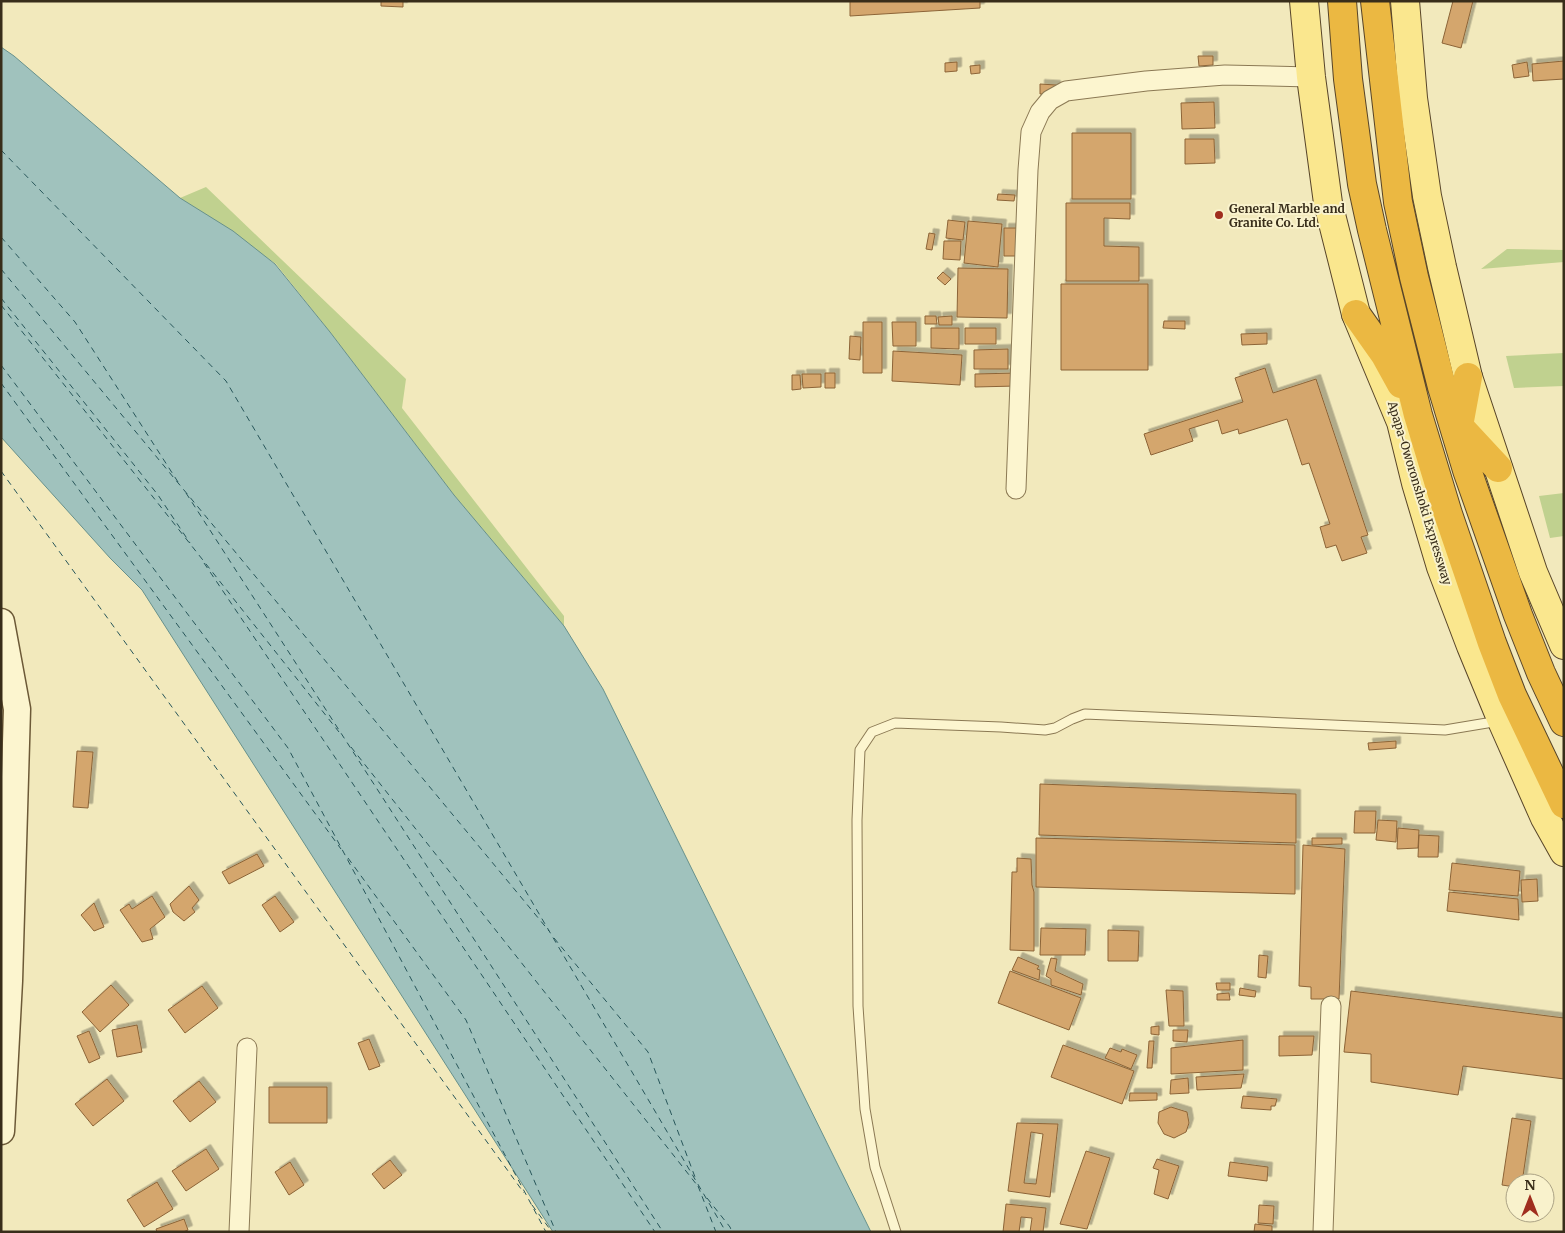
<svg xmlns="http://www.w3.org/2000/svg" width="1565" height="1233" font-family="Merriweather,serif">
	<defs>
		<filter id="shadow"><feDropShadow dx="4.5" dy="-4.5" stdDeviation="0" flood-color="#0004"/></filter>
	</defs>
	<rect width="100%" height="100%" fill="#f2e9bc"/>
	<path fill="#c0d18f" d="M206 187 406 379 402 408 564 616V626L454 495 330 332 276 264 180 198Z
		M1507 249 1564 250V262L1481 269Z
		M1564 353V386L1514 388 1506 356Z
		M1564 493V536L1550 538 1539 496Z"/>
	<path fill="#a0c2bd" stroke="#67918c" d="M1 47 14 56 180 198 233 231 275 264 330 332 454 495 564 626 603 689 871 1232H553L142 590 110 558 1 437Z"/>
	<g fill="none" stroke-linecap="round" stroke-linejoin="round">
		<path stroke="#28565a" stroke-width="1" stroke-dasharray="6 5" stroke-linecap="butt" d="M1 150 226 381 726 1232
			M1 237 75 322 178 482
			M1 269 549 931
			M1 298 158 495 190 543
			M1 305 339 732
			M1 365 288 748 546 1232
			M1 383 341 849
			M1 471 524 1193
			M186 493 663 1232
			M204 563 655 1232
			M351 747 697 1185
			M348 858 466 1020 556 1232
			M554 938 648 1052 695 1177
			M698 1186 716 1232
			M707 1198 730 1227 732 1232
			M532 1205 552 1232"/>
	</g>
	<path fill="#d4a66d" stroke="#8c6437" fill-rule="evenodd" filter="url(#shadow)" d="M381 1H403V7L381 6Z
		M850 1H980V8L850 16Z
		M1453 1H1473L1461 48 1442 43Z
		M1198 56H1213V65L1199 66Z
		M1564 61V79L1533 81 1532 64Z
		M957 62V71L945 72V63Z
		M1527 62 1529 76 1514 78 1512 65Z
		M980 65V73L971 74 970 66Z
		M1040 84 1056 85V94H1040Z
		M1214 102 1215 128 1182 129 1181 103Z
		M1072 133H1131V199H1072Z
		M1185 139H1214L1215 163 1185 164Z
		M998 194 1015 195 1014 201 997 200Z
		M1066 203H1130V219L1104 218V246L1139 247V281H1066Z
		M948 220 965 222 963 240 946 238Z
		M968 221 1002 224 998 267 964 263Z
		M1004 228H1021V256H1004Z
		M929 233 935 234 932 250 926 249Z
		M944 241H961L960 260 943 259Z
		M958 268 1008 269 1007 318 957 317Z
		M943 272 951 279 945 285 937 278Z
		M1061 284H1148V370H1061Z
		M925 316H936L937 324H925Z
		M952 316V325H939L938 317Z
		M1164 321H1185V329L1163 328Z
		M863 322H882V373H863Z
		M892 322H916V346H893Z
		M931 328H959V349L931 348Z
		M965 328H996V344H965Z
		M1267 333V344L1242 345 1241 334Z
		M850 336 861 337 860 360 849 359Z
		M1008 349V369H974V350Z
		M893 351 962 355 960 385 892 381Z
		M1265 368 1273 393 1316 379 1368 535 1361 537 1367 553 1342 561 1336 545 1326 548 1320 527 1330 524 1309 463 1302 465 1287 419 1239 434 1238 429 1222 434 1218 420 1189 429 1193 441 1151 455 1144 434 1243 402 1235 378Z
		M825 373H835V388H825Z
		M1017 373V386L975 387V374Z
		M802 374H821V387L803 388Z
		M792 375H800L801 389 792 390Z
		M1396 741V748L1369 750 1368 743Z
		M77 751 93 752 88 808 73 807Z
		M1040 784 1296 794V843L1039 835Z
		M1355 811H1376L1375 833H1354Z
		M1378 820 1397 821 1396 842 1376 840Z
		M1398 828 1419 830 1418 848 1397 849Z
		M1419 835 1439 836 1438 857H1418Z
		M1036 838 1295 845V894L1036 887Z
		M1312 838H1342V844L1312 845Z
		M1303 845 1345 849 1339 999H1311V987L1299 986Z
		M257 854 264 866 229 884 222 872Z
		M1017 858 1031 859 1032 885 1034 892V951L1010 950 1012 872H1017Z
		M1452 863 1520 871 1518 896 1449 890Z
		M1537 879 1538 901 1522 902 1521 880Z
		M189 886 199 900 192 908 195 912 184 921 173 912 170 904Z
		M1449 892 1518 899 1519 920 1447 911Z
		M152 896 165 917 150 929 153 939 142 942 120 910 129 904 132 909Z
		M275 896 294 922 280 932 262 905Z
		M94 903 104 927 94 931 81 915Z
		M1041 928 1086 929 1085 955H1040Z
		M1108 930 1139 931 1138 961H1108Z
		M1259 955 1268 956 1266 978 1258 977Z
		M1018 957 1039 966 1037 969 1040 970 1039 980 1012 970Z
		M1051 958 1057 959 1055 971 1083 984 1081 995 1051 985V979L1046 976Z
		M1010 971 1081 998 1069 1030 998 1003Z
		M1216 983H1230V990H1217Z
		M111 985 129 1005 100 1032 82 1012Z
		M202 986 218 1008 185 1033 168 1010Z
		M1240 988 1256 991 1255 997 1239 995Z
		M1166 990 1183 991 1184 1026H1169Z
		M1351 991 1564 1018V1079L1463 1066 1458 1095 1371 1082V1054L1344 1052Z
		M1229 993 1230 1000H1217V994Z
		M137 1025 142 1052 117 1057 112 1030Z
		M1159 1026V1035L1151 1034V1027Z
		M1173 1030H1188L1187 1042 1173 1041Z
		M89 1031 100 1058 89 1063 77 1036Z
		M1279 1036H1314L1312 1055 1279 1056Z
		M369 1039 380 1066 369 1070 358 1043Z
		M1243 1040V1070L1171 1074V1048Z
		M1149 1041H1154L1152 1068H1147Z
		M1063 1045 1134 1071 1122 1104 1051 1077Z
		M1110 1048 1121 1052 1122 1049 1137 1055 1131 1069 1105 1058Z
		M1244 1074 1241 1088 1197 1090 1196 1077Z
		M1188 1078 1189 1093 1170 1094 1171 1080Z
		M107 1079 124 1101 93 1126 75 1104Z
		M199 1081 216 1102 190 1122 173 1101Z
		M269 1087H327V1123H269Z
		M1130 1093H1157V1100L1129 1101Z
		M1243 1096 1277 1099 1275 1106H1271V1110L1241 1108Z
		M1171 1107 1187 1112 1189 1123 1186 1132 1174 1138 1164 1134 1158 1123 1159 1112Z
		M1512 1118 1531 1121 1522 1183H1515V1187L1502 1185Z
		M1017 1123 1058 1124 1050 1197 1008 1191ZM1031 1132 1043 1134 1036 1184 1024 1183Z
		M206 1149 219 1169 186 1191 172 1171Z
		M1086 1151 1110 1158 1087 1229 1060 1224Z
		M1157 1159 1179 1166 1168 1199 1154 1194 1159 1170 1153 1168Z
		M390 1160 402 1175 384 1189 372 1174Z
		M290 1162 304 1185 289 1195 275 1172Z
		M1230 1162 1268 1167 1267 1181 1228 1176Z
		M157 1182 173 1209 144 1227 127 1200Z
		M1006 1204 1046 1208 1043 1232H1030L1032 1218 1021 1217 1019 1232H1003Z
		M1259 1205 1274 1206 1273 1224 1258 1223Z
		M184 1219 188 1230 183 1232H157L156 1229Z
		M1255 1224 1272 1226V1232H1254Z"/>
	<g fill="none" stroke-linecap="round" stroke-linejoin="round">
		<defs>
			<path id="lane" d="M896 1232 875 1167 865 1109 858 1006 857 820 860 750 872 732 895 723 1001 727 1045 730 1055 728 1072 719 1085 714 1445 730 1499 721"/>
			<path id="street" d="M1016 489 1028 170 1031 132 1040 112 1050 100 1066 91 1146 81 1225 75 1311 77
				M239 1232 247 1048
				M1323 1232 1331 1006"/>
			<path id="secondary" d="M1 622 17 709 9 981 1 1131"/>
			<path id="primary" d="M1304 1 1311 77 1328 203 1356 314 1401 422 1416 483 1441 567 1471 646 1502 721 1545 818 1564 852
				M1405 1 1413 98 1427 196 1442 267 1468 377 1533 572 1564 645"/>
			<path id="highway" d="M1342 1 1348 79 1362 184 1372 230 1418 415 1448 514 1492 643 1512 695 1564 804
				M1375 1 1398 202 1414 277 1442 387 1467 470 1518 615 1541 673 1564 722
				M1356 314 1385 355 1401 384
				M1457 421 1459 426 1498 468
				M1460 432 1459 426 1468 377"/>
		</defs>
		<use href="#lane" stroke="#8b7954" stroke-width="11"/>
		<use href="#street" stroke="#8b7954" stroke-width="21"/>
		<use href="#secondary" stroke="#6c5937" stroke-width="29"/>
		<use href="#primary" stroke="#584529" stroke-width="30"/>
		<use href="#highway" stroke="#584529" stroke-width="30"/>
		<use href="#lane" stroke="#fcf5cf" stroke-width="9"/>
		<use href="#street" stroke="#fcf5cf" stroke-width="19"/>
		<use href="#secondary" stroke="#fcf5cf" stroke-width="26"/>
		<use href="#primary" stroke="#fae78e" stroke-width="28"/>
		<use href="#highway" stroke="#ebb842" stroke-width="28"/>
	</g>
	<circle fill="#a02e1e" stroke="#f9f2cc" stroke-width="2" cx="1219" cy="215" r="5"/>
	<g text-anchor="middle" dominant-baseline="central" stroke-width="4" stroke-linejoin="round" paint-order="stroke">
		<g font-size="12" font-weight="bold" fill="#382d1a" stroke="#f9f2cc" text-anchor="start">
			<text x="1229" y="208">General Marble and<tspan x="1229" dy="14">Granite Co. Ltd.</tspan></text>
		</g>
		<g font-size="12" fill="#382d1a" stroke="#f9f2cc">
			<text transform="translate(1420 493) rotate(73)">Apapa-Oworonshoki Expressway</text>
		</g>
	</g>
	<rect width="1565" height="1233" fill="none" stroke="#382d1a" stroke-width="5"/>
	<g transform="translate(1530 1198)"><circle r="24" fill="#f9f2cc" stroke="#aca385"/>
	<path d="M0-4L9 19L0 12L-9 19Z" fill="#a02e1e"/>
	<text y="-8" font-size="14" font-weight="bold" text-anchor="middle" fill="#382d1a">N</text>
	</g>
</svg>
